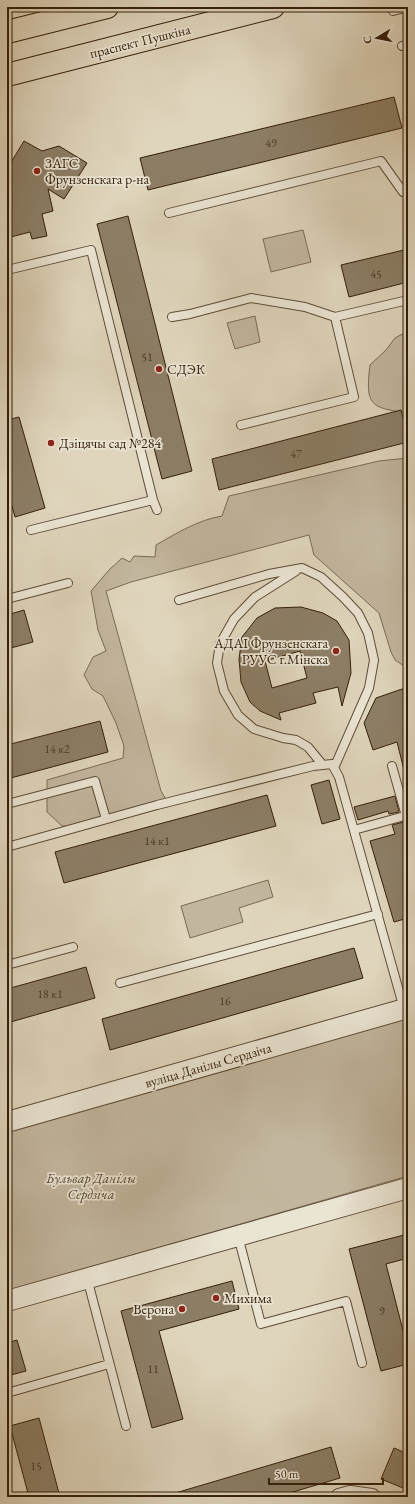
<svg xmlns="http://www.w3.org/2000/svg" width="415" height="1504" font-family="'EB Garamond',serif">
	<rect width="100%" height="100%" fill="#dfd5bc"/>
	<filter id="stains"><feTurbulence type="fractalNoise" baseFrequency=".005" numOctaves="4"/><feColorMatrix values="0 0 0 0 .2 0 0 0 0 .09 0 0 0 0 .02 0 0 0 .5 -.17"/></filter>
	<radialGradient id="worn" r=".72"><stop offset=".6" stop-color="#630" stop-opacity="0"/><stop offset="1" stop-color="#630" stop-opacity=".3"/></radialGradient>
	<path fill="#c2b69e" stroke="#7a6a54" d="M303 230 311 262 271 272 263 239Z
		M255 316 260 342 235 349 227 323Z
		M408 331V413C370 408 365 405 370 365L386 350 395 338Z
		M408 458V665L404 666 395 660 391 652 379 613 314 555 309 535 131 582 106 591 161 791 170 806 91 827 62 826 47 812V780L123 758 124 746 116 723 103 696 92 689 84 675 93 657 106 651 98 630 91 591 109 570 122 558 130 562 134 556 155 557 156 545C177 533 198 520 222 516L229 496 379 461Z
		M268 880 273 897 239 908 243 922 190 938 181 906Z
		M408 1018V1176L7 1291V1129Z"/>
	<path fill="#8c7e66" stroke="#331f09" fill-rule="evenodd" d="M394 97 402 128 148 190 140 158Z
		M24 141 42 151 59 146 87 163 64 199 48 189 53 211 42 214 47 236 32 239 30 232 7 238V169Z
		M128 216 192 471 162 479 97 224Z
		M408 249V282L349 297 341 265Z
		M401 410 408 436V442L219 490 212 459Z
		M19 417 45 508 15 517 7 488V420Z
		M301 607 323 613 337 621 349 640 351 673 342 706 338 687 313 693 316 703 279 713 281 720 260 711 250 702 241 682 239 659 242 637 257 618 275 608ZM300 651 307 678 272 688 265 661Z
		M24 610 33 642 7 649V615Z
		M408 687V770H404L397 742 373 750 364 723 376 698Z
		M100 721 108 752 7 779V745Z
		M329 780 340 819 322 824 311 785Z
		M267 795 276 826 64 883 55 852Z
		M395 796 399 812 389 814 388 811 358 820 354 807Z
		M408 821V918L394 922 370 841 395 834 392 825Z
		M354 948 363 978 110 1050 102 1019Z
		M86 967 95 998 7 1023V989Z
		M408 1234V1258L386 1264 408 1350V1364L381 1371 349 1249Z
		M232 1281 239 1309 159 1331 183 1419 152 1428 121 1311Z
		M17 1340 26 1371 7 1376V1343Z
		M39 1418 60 1497H29L10 1426Z
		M331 1447 340 1478 276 1497H172V1494Z
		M394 1448 408 1454V1490L381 1479Z"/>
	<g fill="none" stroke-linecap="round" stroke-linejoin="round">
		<defs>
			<path id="service" d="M393 11 408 7
				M402 46 408 44
				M169 213 381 161 403 192 408 190
				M7 270 91 250 153 500 157 510
				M172 317 190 314 251 298 305 307 335 317 408 300
				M241 425 354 397 335 317
				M31 530 153 500
				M296 571 255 597 234 619 220 644 217 663 224 691 238 715 254 729 283 738 296 740 308 747 322 764
				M7 599 68 583
				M179 600 269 574 302 568 321 577 343 597 358 613 368 633 374 660 369 688 334 768
				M392 766 406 816
				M7 804 95 781 106 819
				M354 830 408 815
				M7 847 157 805 313 766 332 764 339 777 404 1009
				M7 965 73 947
				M120 983 378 914
				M238 1236 261 1324 346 1301 362 1363
				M87 1278 126 1426
				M7 1393 109 1364"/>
			<path id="minor" d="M339 1497 350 1494 372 1497"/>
			<path id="tertiary" d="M7 1122 408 1008
				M7 1301 408 1188"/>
			<path id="primary" d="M7 32 107 7
				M7 75 273 7"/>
		</defs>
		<use href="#service" stroke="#5e4c36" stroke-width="10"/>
		<use href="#minor" stroke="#5e4c36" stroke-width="18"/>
		<use href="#tertiary" stroke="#5e4c36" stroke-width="22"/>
		<use href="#primary" stroke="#331f09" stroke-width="24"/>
		<use href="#service" stroke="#eae4d3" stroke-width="8"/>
		<use href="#minor" stroke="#eae4d3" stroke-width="16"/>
		<use href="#tertiary" stroke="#eae4d3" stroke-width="20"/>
		<use href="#primary" stroke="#dfd5bc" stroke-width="22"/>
	</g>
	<g fill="#8f2418" stroke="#eae4d3" stroke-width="1.5">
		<circle cx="37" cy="171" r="4"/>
		<circle cx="159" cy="369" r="4"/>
		<circle cx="51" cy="443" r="4"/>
		<circle cx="336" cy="651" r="4"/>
		<circle cx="216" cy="1298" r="4"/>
		<circle cx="182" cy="1309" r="4"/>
	</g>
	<g text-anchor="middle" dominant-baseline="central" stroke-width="3.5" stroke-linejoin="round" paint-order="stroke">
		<g font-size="12" fill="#493720">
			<text x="271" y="143">49</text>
			<text x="376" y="274">45</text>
			<text x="147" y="357">51</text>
			<text x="296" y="454">47</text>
			<text x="57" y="749">14 к2</text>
			<text x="157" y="841">14 к1</text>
			<text x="50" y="994">18 к1</text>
			<text x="225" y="1001">16</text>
			<text x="382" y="1311">9</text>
			<text x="153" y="1369">11</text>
			<text x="36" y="1466">15</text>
		</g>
		<g font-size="14" fill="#331f09" stroke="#eae4d3">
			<text transform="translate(140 41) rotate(-14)">праспект Пушкіна</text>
			<text transform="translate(208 1065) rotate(-16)">вуліца Данілы Сердзіча</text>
		</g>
		<g font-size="14" fill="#331f09" stroke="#eae4d3" text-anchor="start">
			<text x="45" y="163">ЗАГС<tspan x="45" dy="16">Фрунзенскага р-на</tspan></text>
			<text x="167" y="369">СДЭК</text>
			<text x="59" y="443">Дзіцячы сад №284</text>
			<text x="328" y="643" text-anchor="end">АДАІ Фрунзенскага<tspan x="328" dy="16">РУУС г.Мінска</tspan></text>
			<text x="224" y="1298">Михима</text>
			<text x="174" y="1309" text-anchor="end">Верона</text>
		</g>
		<g font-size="14" font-style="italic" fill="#57452e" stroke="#eae4d3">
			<text x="91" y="1178">Бульвар Данілы<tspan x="91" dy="16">Сердзіча</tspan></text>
		</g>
	</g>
	<rect width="415" height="1504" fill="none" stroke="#dfd5bc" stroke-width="24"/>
	<rect x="8" y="8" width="399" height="1488" fill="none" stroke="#331f09" stroke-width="2"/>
	<rect x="12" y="12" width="391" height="1480" fill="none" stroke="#331f09"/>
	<g transform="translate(377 38) rotate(260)" stroke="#eae4d3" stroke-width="3" paint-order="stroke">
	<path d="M0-3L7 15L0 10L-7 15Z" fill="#331f09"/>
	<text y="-6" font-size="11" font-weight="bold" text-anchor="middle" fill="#331f09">С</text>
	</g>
	<path d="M269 1478v6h114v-6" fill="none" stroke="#331f09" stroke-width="2"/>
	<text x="275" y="1478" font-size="12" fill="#331f09" stroke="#eae4d3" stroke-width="3" paint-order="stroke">50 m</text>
	<rect width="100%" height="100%" filter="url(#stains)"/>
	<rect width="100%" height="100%" fill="url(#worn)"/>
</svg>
